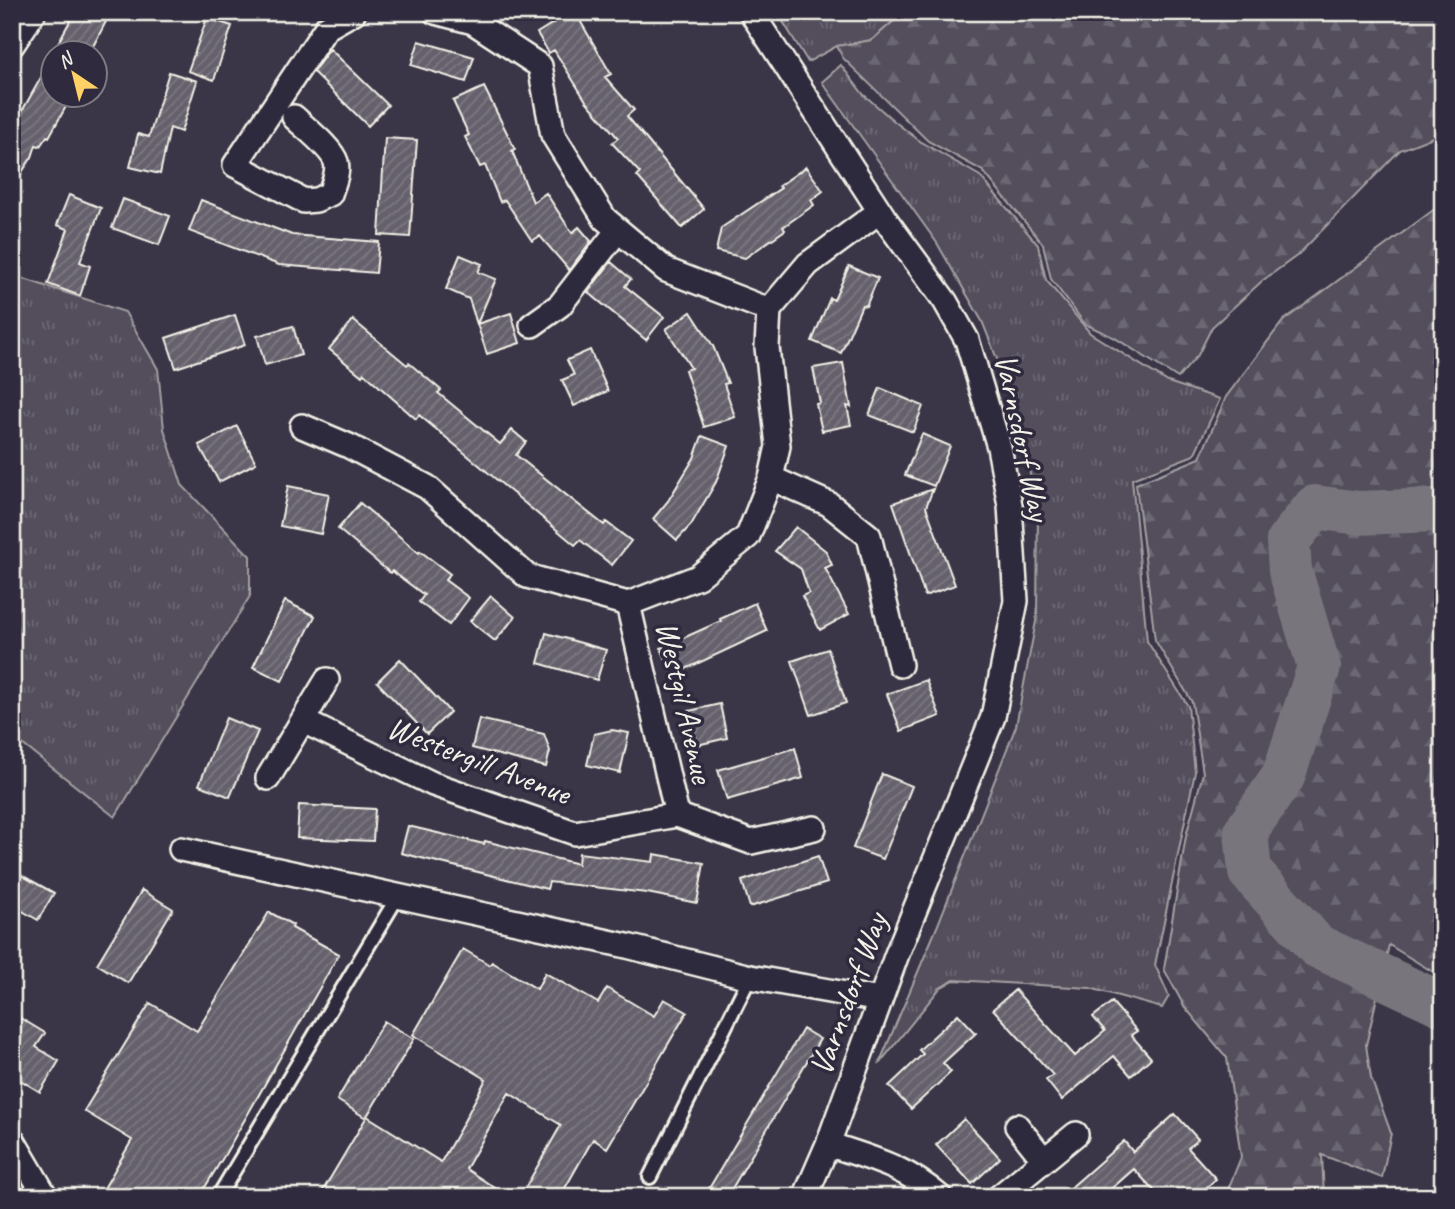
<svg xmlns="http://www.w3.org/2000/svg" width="1455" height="1209" font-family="Caveat,sans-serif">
	<defs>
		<pattern id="grass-tufts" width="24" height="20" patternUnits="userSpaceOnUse" patternTransform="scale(1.75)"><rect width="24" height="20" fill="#534e5c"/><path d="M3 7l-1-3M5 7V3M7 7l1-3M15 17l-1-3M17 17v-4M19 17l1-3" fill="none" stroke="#6c6873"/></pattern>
		<pattern id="forest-firs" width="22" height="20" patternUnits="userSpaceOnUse" patternTransform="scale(1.75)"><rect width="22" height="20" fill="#534e5c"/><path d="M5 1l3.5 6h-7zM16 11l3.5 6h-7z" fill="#6c6873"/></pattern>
		<pattern id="building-hatch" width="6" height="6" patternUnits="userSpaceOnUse" patternTransform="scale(1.75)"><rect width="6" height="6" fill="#65616c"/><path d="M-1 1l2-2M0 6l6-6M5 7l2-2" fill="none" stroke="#7c7881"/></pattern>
	</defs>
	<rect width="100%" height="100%" fill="#3b3647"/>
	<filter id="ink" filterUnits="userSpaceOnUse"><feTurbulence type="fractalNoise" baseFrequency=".0143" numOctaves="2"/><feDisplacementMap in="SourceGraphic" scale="14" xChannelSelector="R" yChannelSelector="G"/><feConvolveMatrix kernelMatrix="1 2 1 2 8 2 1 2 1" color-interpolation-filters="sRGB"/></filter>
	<g filter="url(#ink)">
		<path fill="url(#grass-tufts)" stroke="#a4a0a2" stroke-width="2" d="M777 12H904L872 40 837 46 808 62Z
			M841 65 863 94 894 121 921 142 980 176 1038 245 1046 280 1090 333 1168 382 1220 399 1194 455 1132 479 1147 641 1188 706 1195 772 1155 965 1169 996 1162 1008 1090 988 954 980 940 988 879 1064 937 927 1016 726 1037 616 1038 508 1012 397 982 321 937 243 822 82Z
			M12 275 125 312 158 369 164 429 182 485 250 556V596L115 817 12 736Z"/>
		<path fill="url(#forest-firs)" stroke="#a4a0a2" stroke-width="2" d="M904 12H1443V133L1400 150 1298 255 1262 281 1212 327 1198 355 1178 378 1115 338 1085 324 1051 279 1043 244 983 171 928 141 843 58 837 46 872 40Z
			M1443 203V978L1389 945 1366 1045 1371 1078 1391 1133 1382 1178 1322 1155 1324 1197H1225L1241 1157 1227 1058 1184 1006 1164 969 1186 836 1203 773 1192 702 1155 640 1136 484 1200 458 1226 397 1283 321Z"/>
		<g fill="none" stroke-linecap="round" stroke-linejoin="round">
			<path stroke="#78747b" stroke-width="44" d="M1443 512 1436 510 1359 513 1315 507 1288 541 1290 570 1319 667 1283 777 1246 831 1250 872 1317 946 1443 1005"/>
		</g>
		<path fill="url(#building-hatch)" stroke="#f4f1e8" stroke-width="2" d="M75 12H111L90 52H53Z
			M541 12H575L611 74 605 77 634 110 627 116 704 209 682 228 637 176 640 173 612 143 618 138 586 101 554 50 549 53 537 33 553 23Z
			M207 18 232 26 214 80 188 71Z
			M419 41 474 57 466 82 411 65Z
			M330 49 388 105 368 126 313 72Z
			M52 58V94H73L49 137 47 136 40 146 36 145 32 157 12 187V129Z
			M169 72 197 81 181 132 170 128 160 174 130 167 138 134 149 137Z
			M484 87 515 149 512 151 533 202 546 193 572 233 579 227 591 241 569 270 540 236 532 241 505 200 500 202 485 165 480 167 465 137 469 135 453 101Z
			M385 138 417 140 410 237 379 235Z
			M806 167 823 191 811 200 814 205 783 227 785 230 745 258 716 251 721 228 781 188 779 186Z
			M69 195 101 208 80 262 90 266 80 296 48 284 68 229 57 225Z
			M123 199 170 216 159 245 112 228Z
			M201 200 292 235 379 242 376 273 279 265 189 231Z
			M460 255 482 264 478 272 496 279 477 324 469 299 446 289Z
			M611 262 631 279 625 286 664 317 646 340 588 292Z
			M849 266 878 278 866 306 862 305 841 353 812 341 830 298 834 300Z
			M691 312 713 346 728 383 724 384 735 417 704 427 685 370 691 368 666 329Z
			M511 313 520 343 487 354 477 324Z
			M235 315 245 345 176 368 166 338Z
			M353 320 407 365 409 363 441 390 438 393 500 444 512 430 526 442 516 455 604 525 606 522 631 541 612 565 580 540 575 545 419 415 416 419 364 373 362 376 329 349Z
			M293 326 301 355 265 365 257 336Z
			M590 350 608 391 574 406 562 380 574 375 567 360Z
			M843 363 851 407 847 406 851 425 822 431 816 404 820 403 813 368Z
			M880 388 923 406 913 432 869 415Z
			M237 426 256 463 219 482 199 445Z
			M922 434 950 446 934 486 905 475Z
			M702 436 729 446 716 482 691 525 677 540 653 519 668 501 694 458Z
			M288 486 329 494 321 534 280 526Z
			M933 489 926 507 955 585 925 596 893 503Z
			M360 503 419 553 420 551 450 574 445 580 469 598 449 625 419 602 424 595 392 571 390 573 338 529Z
			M796 527 826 551 832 565 825 568 849 614 820 630 802 596 809 593 801 569 775 551Z
			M491 596 515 617 495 641 470 621Z
			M285 601 315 616 282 681 253 667Z
			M755 603 767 631 673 675 661 648 721 621 720 619Z
			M546 633 606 650 597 680 538 663Z
			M828 649 846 703 811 715 792 661Z
			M400 659 450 712 427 734 377 682Z
			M926 680 940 716 901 731 887 694Z
			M720 704 727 738 697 745 689 711Z
			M226 718 258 731 230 797 199 785Z
			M479 719 544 734 550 751 546 767 472 748Z
			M612 730 629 733 620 773 587 765 594 734Z
			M795 748 803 778 727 800 718 770Z
			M882 774 912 786 883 859 853 848Z
			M299 805 375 809 373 841 297 838Z
			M408 826 484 844 485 841 578 864 579 853 653 862 654 854 704 863 697 903 647 893 549 882 547 889 401 853Z
			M818 856 827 883 750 907 742 881Z
			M12 870 54 893 38 920 12 905Z
			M142 890 173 909 128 983 97 964Z
			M269 912 293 925 292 928 339 954 224 1156 199 1197H99L132 1140 84 1111 150 1003 197 1031Z
			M463 949 490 965 492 962 537 989 545 973 598 1003 607 988 654 1016 664 999 687 1012 607 1148 593 1139 560 1197H520L561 1125 509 1093 466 1169 509 1197H319L366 1118 337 1100 384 1021 414 1039 367 1116 441 1162 461 1127 486 1079 413 1035Z
			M1015 990 1075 1056 1105 1031 1093 1017 1112 1002 1137 1031 1131 1035 1151 1058 1131 1076 1114 1056 1062 1100 1046 1080 1053 1075 993 1009Z
			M12 1013 45 1033 36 1047 59 1061 40 1092 12 1075Z
			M958 1014 976 1033 943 1063 951 1072 911 1109 889 1086 923 1054 919 1050Z
			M803 1029 820 1039 727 1197H704Z
			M1175 1114 1198 1139 1188 1148 1216 1179 1196 1197H1160L1134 1169 1102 1197H1060L1124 1141 1133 1152Z
			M964 1119 1000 1158 972 1184 936 1145Z"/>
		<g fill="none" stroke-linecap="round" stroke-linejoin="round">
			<defs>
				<path id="lane" d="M650 1177 750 977
					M218 1197 398 896"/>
				<path id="street" d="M435 12 473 22 540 66 553 135 605 219 666 270 769 310
					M751 12 885 219 945 301 967 340 999 447 1010 505 1016 601 993 717 897 954 828 1144 805 1197
					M12 45 34 12
					M294 117C305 128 332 148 336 162 339 172 333 184 330 194L316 200 304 201 235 165 326 28 354 12
					M532 325 560 305 618 230
					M302 426 349 446 427 487 527 576 628 604 698 577 748 536 771 478 778 446 767 347 769 310 808 264 880 211
					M771 478 829 504 869 536 900 665
					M628 604 677 815
					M303 721 433 784 575 833 677 815
					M268 778 327 680
					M677 815 751 842 814 828
					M181 849 627 946 750 977 880 1000
					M1017 1126 1044 1160
					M12 1139 46 1197
					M828 1144C872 1159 904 1166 940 1197
					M999 1197 1076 1134"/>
			</defs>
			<use href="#lane" stroke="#f4f1e8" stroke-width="18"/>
			<use href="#street" stroke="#f4f1e8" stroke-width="28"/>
			<use href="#lane" stroke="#2f2a3d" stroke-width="12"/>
			<use href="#street" stroke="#2f2a3d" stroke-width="23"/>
		</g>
	</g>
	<g text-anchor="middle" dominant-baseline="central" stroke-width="7" stroke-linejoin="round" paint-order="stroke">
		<g font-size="33" fill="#f4f1e8" stroke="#2f2a3d">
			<text transform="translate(1023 437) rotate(78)">Varnsdorf Way</text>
			<text transform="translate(685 702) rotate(77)">Westgil Avenue</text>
			<text transform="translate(479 760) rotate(21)">Westergill Avenue</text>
			<text transform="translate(848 994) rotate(-70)">Varnsdorf Way</text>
		</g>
	</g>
	<rect width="1455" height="1209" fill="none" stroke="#2f2a3d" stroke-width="42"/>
	<rect x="21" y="21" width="1413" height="1167" fill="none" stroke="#f4f1e8" stroke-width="2.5" filter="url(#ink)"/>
	<g transform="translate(74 74) rotate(325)"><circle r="33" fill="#2f2a3d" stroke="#7e7a81" stroke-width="2"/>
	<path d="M0-5L12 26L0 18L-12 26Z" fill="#ffd166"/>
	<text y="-10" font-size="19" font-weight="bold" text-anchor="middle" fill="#f4f1e8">N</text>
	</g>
</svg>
